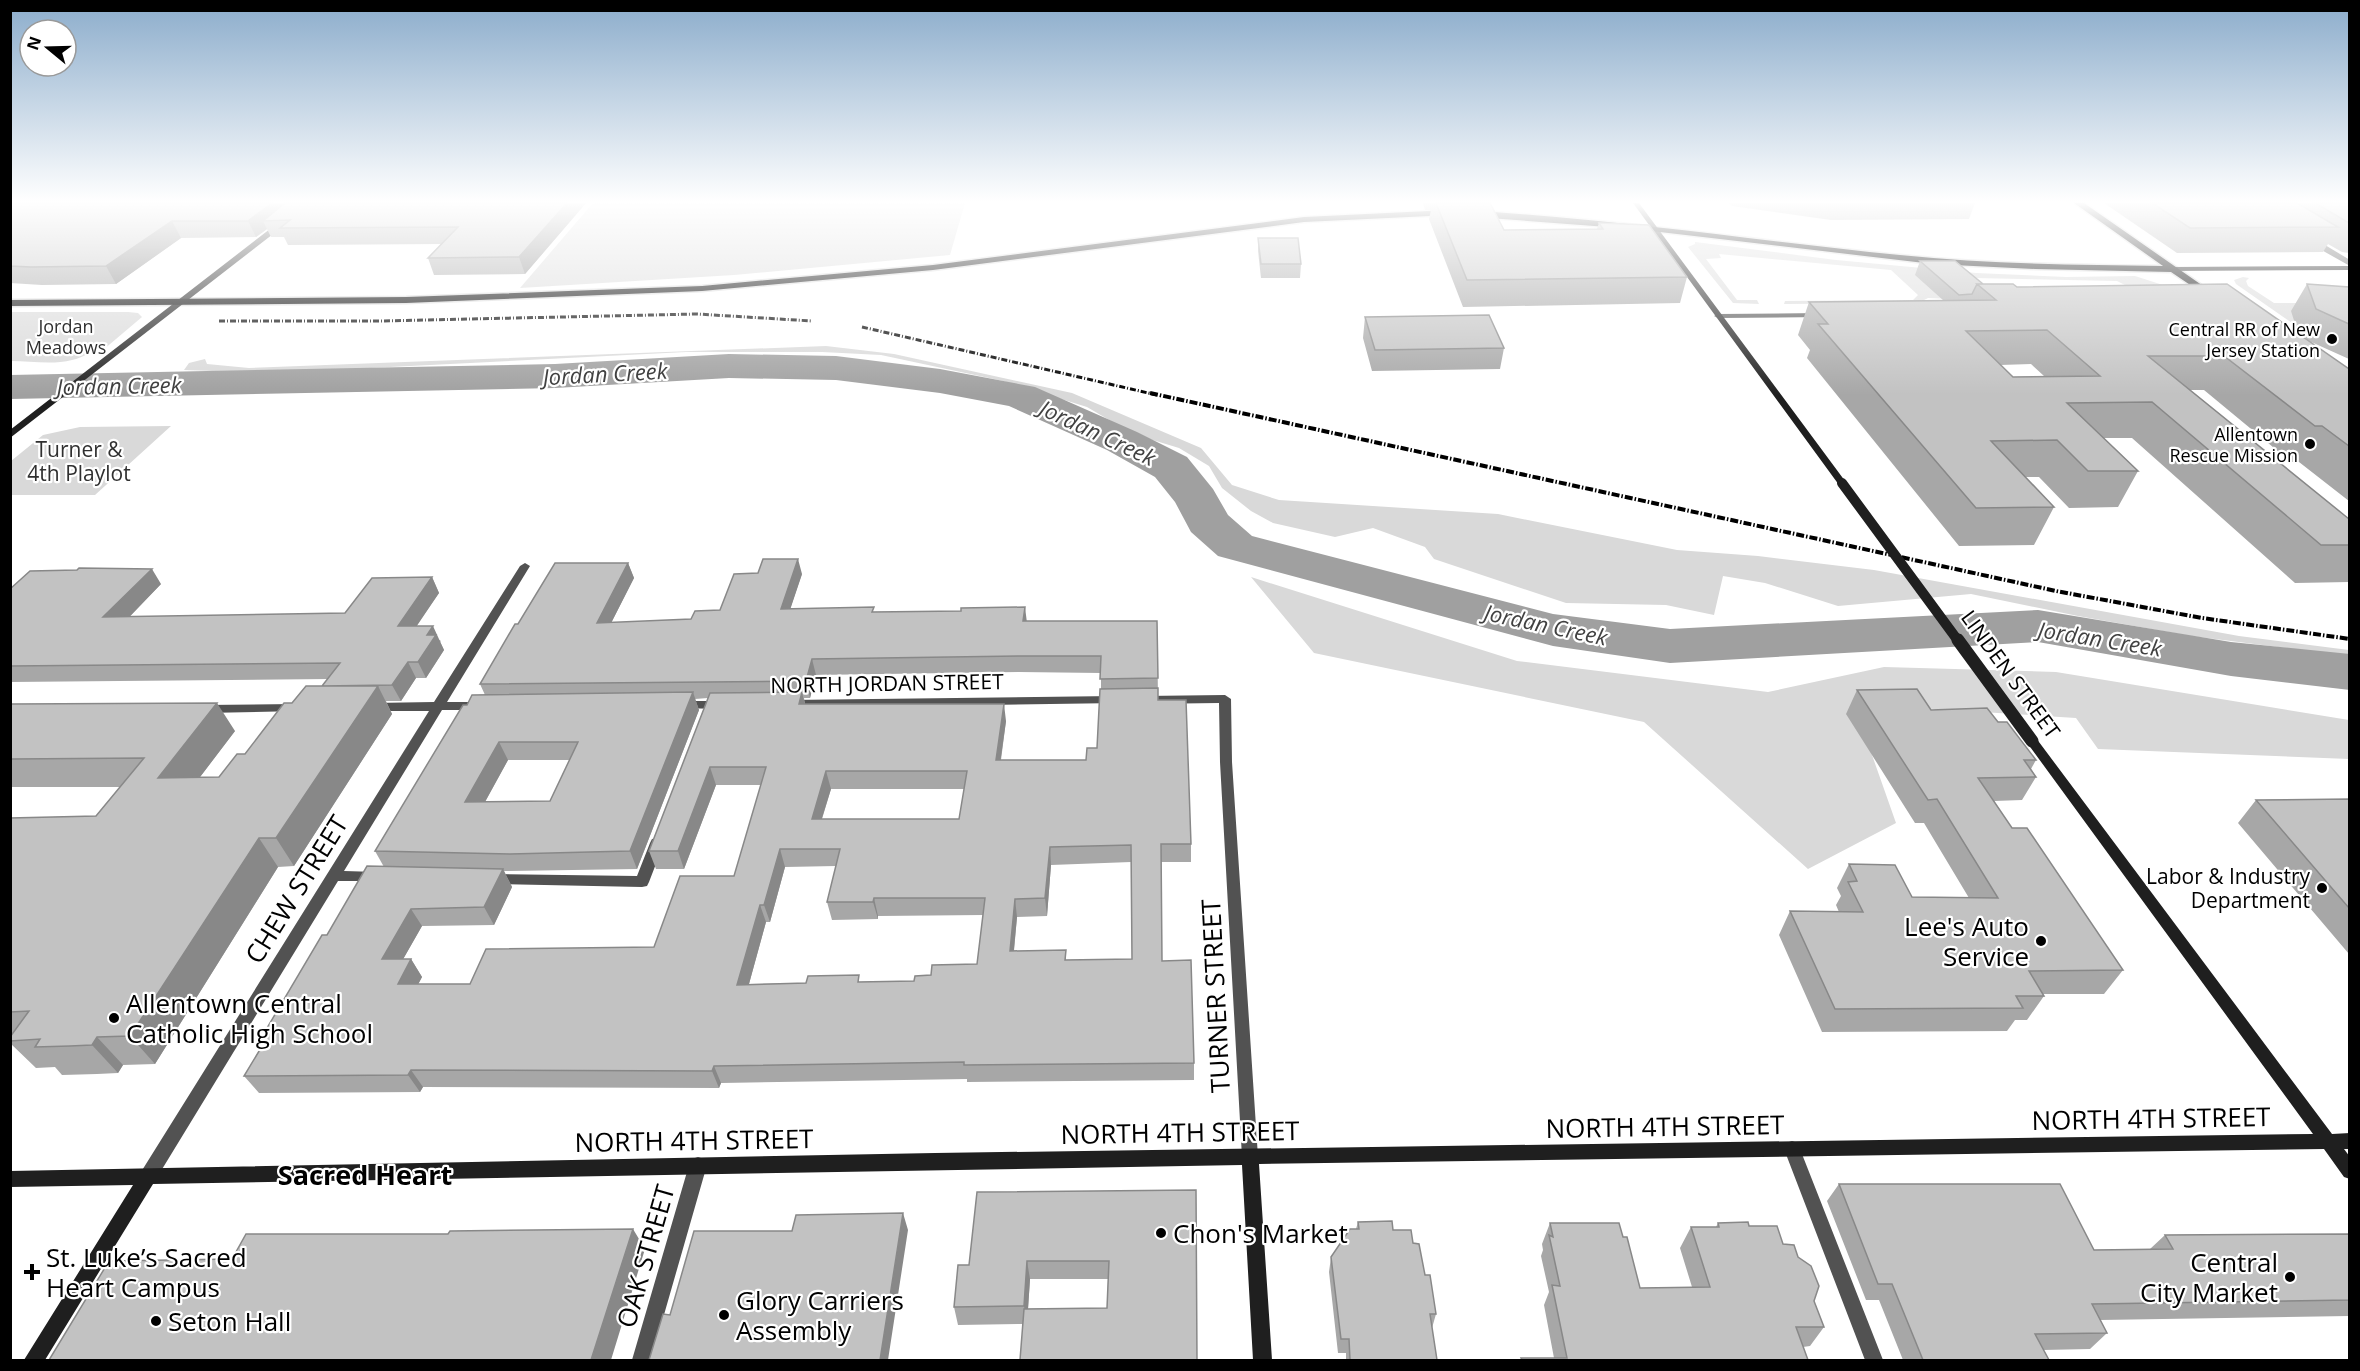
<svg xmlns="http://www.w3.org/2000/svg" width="2360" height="1371" font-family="'Open Sans',sans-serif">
	<rect width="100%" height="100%" fill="#fff"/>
	<path fill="#d9d9d9" d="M593 203H965L950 255 734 275 520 288Z
		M1695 242 1836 260 1976 273 2066 277 2135 276 2166 286 2129 287 2117 281 1975 278 1952 299 1928 298 1918 303 1784 304 1785 301 1913 300 1918 295 1891 270 1719 254 1721 258 1706 259 1737 300H1757L1759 304 1733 303 1688 247 1695 244Z
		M2243 277 2249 278 2246 281 2248 286 2274 303H2349L2311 312 2291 311 2299 319 2295 325 2236 284 2234 280Z
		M11 312H128L138 313 142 317 103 350C90 350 84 358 72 360 53 365 30 361 11 361Z
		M826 346 894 354 1072 393 1201 448 1232 485 1279 500 1498 514 1677 550 1758 556 1874 570 2239 636 2349 650V656L2191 636 2078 616 1971 594 1838 606 1765 583 1723 576 1714 615 1666 605 1566 603 1434 559 1425 547 1373 528 1335 537 1273 523 1251 511 1222 488 1209 466 1179 448 1133 434 1087 407 1003 381 881 355 822 352H686L270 373 184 370 189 363 205 359 207 364 249 368Z
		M171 426 95 495H11V461L43 435 80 427Z
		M1251 577 1517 661 1768 692 1884 667 2056 672 2349 720V759L2098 749 2076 718 1854 704 1896 823 1808 869 1644 722 1314 653Z"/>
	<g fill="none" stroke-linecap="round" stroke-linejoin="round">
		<path fill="#a0a0a0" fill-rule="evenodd" d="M729 354 836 356 940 369 1035 387 1137 432 1187 457 1213 489 1228 515 1252 536 1553 614 1670 629 2038 610 2231 642 2350 654V690L2231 676 2038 642 1670 663 1553 646 1218 556 1191 532 1175 502 1155 477 1107 450 1009 406 940 393 836 380 729 378 555 388 10 399V375L555 364Z"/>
		<defs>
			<path id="primary" d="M2074 203H2084L2216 295 2208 297 2171 272 2035 269 1933 264 1634 229 1475 217 1471 214 1475 211C1618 219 1758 241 1900 255 1987 264 2075 265 2163 266Z
				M1448 210 1451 211V215L1304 222 933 270 702 291 406 303 10 306V300L406 297 702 286 933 265 1304 217Z"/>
		</defs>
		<use href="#primary" stroke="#dbdbdb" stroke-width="3"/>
		<path fill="#525252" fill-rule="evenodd" d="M2309 239H2315L2350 260V266L2309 243Z
			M1821 313 1825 315 1824 317 1718 318 1714 316 1718 314Z
			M525 563 530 566 447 702H479L485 706 479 710H442L344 871 377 872 382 873 384 877 382 881H338L153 1184 147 1186 141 1184 138 1178 141 1172 429 711H373L367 707 373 703 434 702 520 566Z
			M1225 695 1231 699 1232 762 1258 1157 1256 1163 1250 1165 1244 1163 1242 1157 1220 762 1219 703 1144 704 1138 700 1144 696Z
			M1115 696 1121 700 1119 703 790 708 784 704 790 700Z
			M682 701H722L728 705 722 709 678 708 676 705 678 702Z
			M296 704 300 705 302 708 300 711 205 713 199 709 205 705Z
			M657 838 662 839 664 843 649 882 647 886 642 887 494 884 489 883 487 879 489 875 494 874 637 876 650 843 652 839Z
			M1792 1141 1798 1143 1800 1149 1883 1360H1865L1784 1149 1786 1143Z
			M698 1157 704 1159 707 1165 651 1360H632L689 1165 692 1159Z"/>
		<path fill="#1f1f1f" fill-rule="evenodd" d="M1633 203H1639L1845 481V485H1839Z
			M279 222 286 224 10 438V430Z
			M2350 266V270L2171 271 2167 269 2171 267Z
			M2032 737 2036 738 2332 1134 2350 1133V1149H2344L2350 1157V1179L2344 1177 2324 1149 1259 1164 1272 1360H1253L1242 1165 153 1184 45 1360H24L133 1185 10 1187V1171L935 1153 2313 1134 2028 744 2026 741 2028 738Z"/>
		<use href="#primary" fill="#000" fill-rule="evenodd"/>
		<path stroke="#000" stroke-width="3" stroke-dasharray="6 2 1 2" stroke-linecap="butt" d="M219 321H380L697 314 812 321
			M862 327 1157 395"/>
		<path stroke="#000" stroke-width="4" stroke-dasharray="8 2 1.5 2" stroke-linecap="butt" d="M1150 393 2056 591 2202 618 2350 639"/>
		<path stroke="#1f1f1f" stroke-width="10" d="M1842 483 1959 642"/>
		<path stroke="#1f1f1f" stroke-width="13" d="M1958 640 2032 741"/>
	</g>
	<path fill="#a7a7a7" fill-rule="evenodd" d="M10 203H586L525 274 434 275 428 258 441 244 288 245 284 237H271L267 229 256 237 181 238 116 284 42 285 10 283Z
		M1423 203H1490L1504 230 1597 229 1599 223 1687 277 1680 303 1463 307 1429 219 1431 210H1425Z
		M1729 203H1975L1969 219 1831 220 1732 206Z
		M2104 203H2349V253L2342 252 2328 244 2323 252 2177 253Z
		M1258 238 1301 264 1300 278H1261L1258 251Z
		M1920 261 1983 284 2017 287 2298 333 2291 311 2307 284 2349 287V359L2309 341 2349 369V501L2299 462H2291L2204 390H2190L2349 519V582L2295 583 2132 438H2104L2138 471 2118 507 2069 508 2039 477H2025L2054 507 2034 545 1959 546 1807 358 1810 350 1798 335 1809 302 1944 301 1915 275ZM2031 364 2044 376 2013 377 2000 365Z
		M1365 317 1504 348 1500 369 1372 371 1363 338Z
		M628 563 634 578 611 623 691 619 720 610 802 574 790 609 875 612 1026 621H1157L1158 700 1191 844V862H1161L1162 961 1194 1063V1080L967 1082V1079L721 1083 719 1088 423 1087 420 1092 259 1093 244 1076 270 1032 267 1028 327 935 384 867 375 851 467 705 485 695 480 684 518 624ZM1019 672 1101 673V689L1097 748 1086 760H1001L1006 721 805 704 804 698H810L816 675ZM708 698 649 851 656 869H684L716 785H761L734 876 654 947 470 984H418L422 977 411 959H403L422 926 494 925 512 887 504 871 637 869 699 710 695 699ZM508 760H570L550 801 485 802ZM831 789H964L959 819H822ZM1131 862 1132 959 1066 960V950L1014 951 1017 917 1047 916 1051 865ZM836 866 827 902 832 920 878 919V916L983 915 977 964 931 975 914 981 749 984 766 922H770L785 867Z
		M432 577 439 593 416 626 441 641 440 642 444 650 426 678H416L401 701H386L392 714 294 866 278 867 155 1064 123 1065 118 1073 97 1074 62 1075 55 1067 36 1068 10 1043V818L96 816 120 787H10V704L235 731 200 777H219L245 754 292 703 322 686 328 679 10 682V589L161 584 129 617 345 613Z
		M1857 690 1931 710 1998 722 2036 760 2031 769 2036 777 2022 800 1994 801 2012 828 2123 970 2104 994H2042L2044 996 2027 1020H2015L2007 1031 1822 1032 1779 935 1790 911 1839 912 1836 905 1841 896 1837 888 1849 864 1912 897 1969 898 1924 823H1915L1846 714Z
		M2349 799V954L2238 823 2256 800Z
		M1839 1184 2094 1250 2150 1249 2165 1235 2349 1234V1316L2100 1320 2107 1333 2090 1349 2043 1350 2049 1360H1903L1879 1300H1866L1827 1201Z
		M1196 1190 1197 1360 1023 1324 958 1325 954 1307 969 1265ZM1030 1279H1108L1107 1308 1028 1309Z
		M1358 1222 1393 1230 1413 1243 1425 1275 1436 1314 1432 1328 1437 1360H1346V1353H1338L1329 1272 1331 1257 1356 1229Z
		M1550 1223 1623 1237 1640 1288 1692 1287 1680 1248 1691 1227H1716L1718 1223 1749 1226 1783 1244 1814 1301 1824 1327 1810 1346 1803 1347 1808 1360H1521V1358H1554L1544 1305 1549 1292 1541 1256 1543 1250 1542 1244Z"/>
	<path fill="#888" d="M272 203H301L263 221 267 229 256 237 248 221Z
		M567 203H586L525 274 519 257Z
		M172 221 181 238 116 284 106 266Z
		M798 559 802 574 785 625 781 609Z
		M628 563 634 578 603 639 597 623Z
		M152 569 161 584 114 633 103 617Z
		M432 577 439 593 406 642 398 626Z
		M1025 607 1027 623 1023 621Z
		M433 626 444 650 426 678 418 662 427 635Z
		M812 659 816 675 810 698 806 681Z
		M408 662 416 678 401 701 392 685Z
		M378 686 392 714 294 866 276 838Z
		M693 692 699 710 637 869 630 851Z
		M802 692 806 709 799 704Z
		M217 703 235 731 178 806 158 778Z
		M1004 704 1006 721 998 778 996 760Z
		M499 742 508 760 475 820 465 802Z
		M710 767 716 785 684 869 678 851Z
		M826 771 831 789 816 837 812 819Z
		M259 838 278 867 155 1064 130 1036Z
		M1050 847 1051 865 1047 916 1045 898Z
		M780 849 785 867 770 922 764 905Z
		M503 869 512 887 494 925 484 907Z
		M874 898 878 916V919L873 902Z
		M1015 899 1017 917 1012 969 1010 951Z
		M760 905 766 922 744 1002 737 985Z
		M411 909 422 926 393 977 382 959Z
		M411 959 422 977 409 1002 398 984Z
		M97 1037 123 1065 118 1073 92 1045Z
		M714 1066 721 1083 719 1088 712 1071Z
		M411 1070 423 1087 420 1092 408 1075Z
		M903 1213 908 1230 888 1360H880Z
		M633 1229 645 1249 611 1360H591Z
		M1027 1261 1030 1279 1027 1324 1024 1306Z"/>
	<path fill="#c2c2c2" stroke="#888" stroke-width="1.5" fill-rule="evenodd" d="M10 203H272L248 221H172L106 266 31 267 10 266Z
		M285 203H567L519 257 428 258 458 227 280 228 290 220 263 221Z
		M1436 203H1490L1504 230 1603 229 1599 223 1649 225 1687 277 1467 280Z
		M2152 203H2297L2338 227 2190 228Z
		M2315 203H2349V223Z
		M1258 238H1298L1301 264H1261Z
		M1920 261H1955L1983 284H1977L1972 294 1959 295Z
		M1977 284H2013L2017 287 2227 284 2349 369V446L2322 426H2315L2224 356H2148L2349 519V545H2321L2152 402 2067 403 2138 471H2088L2057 440 1991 441 2054 507 1976 508 1818 324H1828L1809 302 1996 300ZM2047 330 2100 376 2013 377 1966 331Z
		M2307 284 2349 287V324L2316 309Z
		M1489 315 1504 348 1375 350 1365 317Z
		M763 559H798L781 609 874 607 872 612 961 611V608L1025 607 1023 621H1157L1158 678 1100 679 1101 656H1018L812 659 806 681 480 684 515 624H518L555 563H628L597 623 691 619 695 611 720 610 734 574 758 573Z
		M79 568 152 569 103 617 345 613 372 578 432 577 398 626H433L427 635H436L418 662H408L392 685 322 686 340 663 10 666V589L30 571 77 570Z
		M306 686H378L276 838H259L130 1036 97 1037 92 1045 70 1046 35 1047 40 1039 10 1041V1037L29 1011 10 1012V818L96 816 144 758 10 759V704L217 703 158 778 219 777 237 754H245L284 703H292Z
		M1158 688V700H1186L1191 844H1161L1162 961 1191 960 1194 1063 964 1065V1062L714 1066 712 1071 411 1070 408 1075 244 1076 273 1028H267L322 935H327L367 866 503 869 484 907 411 909 382 959H411L398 984H470L486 949 654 947 680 876H734L766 767H710L678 851H649L710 693 802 692 799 704H1004L996 760H1086L1087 748H1097L1100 689ZM826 771H967L959 819H812ZM1131 845 1132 959 1065 960 1066 950 1010 951 1015 899 1045 898 1050 847ZM780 849H840L827 902H873L874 898H985L977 964 932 965 931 975 915 976 914 981 858 982 859 975 808 976 806 983 737 985 760 905H764Z
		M1917 689 1931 710 1987 708 1998 722H2007L2036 760H2024L2036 777 1978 778 2012 828H2027L2123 970 2029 971 2044 996H2016L2023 1008 1835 1009 1790 911 1863 912 1848 882 1857 881 1849 864 1895 865 1912 897 1998 898 1937 799 1928 800 1857 690Z
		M693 692 630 851 510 854 375 851 463 705H467L472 695ZM499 742H578L550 801 465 802Z
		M2349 799V908L2256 800Z
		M1839 1184H2060L2094 1250 2173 1249 2165 1235 2349 1234V1300L2092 1304 2107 1333 2035 1334 2049 1360H1923L1892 1284H1878Z
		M1196 1190 1197 1360H1020L1024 1309 1107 1308 1109 1261H1027L1024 1306 954 1307 958 1265H969L977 1192Z
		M903 1213 880 1360H649L663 1314 670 1315 694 1231H792L796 1215Z
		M1392 1221 1393 1230H1411L1413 1243 1419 1244 1425 1275H1430L1436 1314H1430L1437 1360H1350L1349 1339H1341L1331 1257 1350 1229H1359L1358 1222Z
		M1748 1222 1749 1226H1777L1783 1244 1794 1245 1798 1257 1811 1266 1819 1286 1814 1301 1824 1327H1796L1808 1360H1522L1521 1358H1567L1552 1285 1560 1286 1549 1235 1553 1237 1550 1223H1619L1623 1237H1627L1640 1288 1710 1287 1691 1227H1719L1718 1223Z
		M633 1229 591 1360H49L109 1261 232 1259 246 1234H448L450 1231Z"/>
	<linearGradient id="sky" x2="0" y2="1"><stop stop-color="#8baccb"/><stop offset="0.51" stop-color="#fff"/><stop offset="1" stop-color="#fff" stop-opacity="0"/></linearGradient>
	<rect width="2360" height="395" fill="url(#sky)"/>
	<g fill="#000" stroke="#fff" stroke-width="2">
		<circle cx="2332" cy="339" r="6"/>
		<circle cx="2310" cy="444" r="6"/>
		<circle cx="2322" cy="888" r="6"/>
		<circle cx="2041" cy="941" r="6"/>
		<circle cx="114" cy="1018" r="6"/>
		<circle cx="1161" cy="1233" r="6"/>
		<path d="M29 1263h6v6h6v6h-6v6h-6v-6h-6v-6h6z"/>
		<circle cx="2290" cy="1277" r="6"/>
		<circle cx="724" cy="1315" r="6"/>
		<circle cx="156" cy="1321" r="6"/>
	</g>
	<g text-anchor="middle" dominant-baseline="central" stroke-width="4.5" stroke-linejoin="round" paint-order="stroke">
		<g font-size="18" fill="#303030" stroke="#fff">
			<text x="66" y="326">Jordan<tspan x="66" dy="21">Meadows</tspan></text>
		</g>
		<g font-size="18" fill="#000" stroke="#fff" text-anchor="end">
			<text x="2320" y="329">Central RR of New<tspan x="2320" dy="21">Jersey Station</tspan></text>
			<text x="2298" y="434">Allentown<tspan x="2298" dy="21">Rescue Mission</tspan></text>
		</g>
		<g font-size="21" fill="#303030" stroke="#fff">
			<text x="79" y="449">Turner &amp;<tspan x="79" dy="24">4th Playlot</tspan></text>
		</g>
		<g font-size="21" fill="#000" stroke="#fff">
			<text transform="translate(2011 674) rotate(54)">LINDEN STREET</text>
			<text transform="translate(887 683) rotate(-1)">NORTH JORDAN STREET</text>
		</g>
		<g font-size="21" fill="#000" stroke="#fff" text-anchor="end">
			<text x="2310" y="876">Labor &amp; Industry<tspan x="2310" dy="24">Department</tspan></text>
		</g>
		<g font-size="22" font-style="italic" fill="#414141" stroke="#fff">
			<text transform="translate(605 373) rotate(-3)">Jordan Creek</text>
			<text transform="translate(119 385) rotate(-1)">Jordan Creek</text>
			<text transform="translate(1098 432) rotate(25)">Jordan Creek</text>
			<text transform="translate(1546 624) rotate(12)">Jordan Creek</text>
			<text transform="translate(2100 638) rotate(9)">Jordan Creek</text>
		</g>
		<g font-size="26" fill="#000" stroke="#fff">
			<text transform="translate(296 889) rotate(-58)">CHEW STREET</text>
			<text transform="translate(1215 996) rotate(-93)">TURNER STREET</text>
			<text transform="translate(2151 1118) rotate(-1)">NORTH 4TH STREET</text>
			<text transform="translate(1665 1126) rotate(-1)">NORTH 4TH STREET</text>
			<text transform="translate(1180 1132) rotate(-1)">NORTH 4TH STREET</text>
			<text transform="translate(694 1140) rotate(-1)">NORTH 4TH STREET</text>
			<text transform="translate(645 1256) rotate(-74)">OAK STREET</text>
		</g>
		<g font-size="26" fill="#000" stroke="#fff" text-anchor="start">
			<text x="2029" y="926" text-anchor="end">Lee's Auto<tspan x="2029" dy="30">Service</tspan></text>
			<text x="126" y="1003">Allentown Central<tspan x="126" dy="30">Catholic High School</tspan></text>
			<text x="1173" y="1233">Chon's Market</text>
			<text x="46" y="1257">St. Luke’s Sacred<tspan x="46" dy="30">Heart Campus</tspan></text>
			<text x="2278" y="1262" text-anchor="end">Central<tspan x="2278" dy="30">City Market</tspan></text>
			<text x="736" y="1300">Glory Carriers<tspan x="736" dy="30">Assembly</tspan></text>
			<text x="168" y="1321">Seton Hall</text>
		</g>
		<g font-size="27" font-weight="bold" fill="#000" stroke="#fff">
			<text x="365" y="1174">Sacred Heart</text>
		</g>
	</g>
	<rect width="2360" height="1371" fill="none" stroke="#000000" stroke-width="24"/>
	<g transform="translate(48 48) rotate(289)"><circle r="28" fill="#ffffff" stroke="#999999" stroke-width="1.5"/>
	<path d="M0-4.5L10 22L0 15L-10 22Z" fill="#000000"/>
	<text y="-9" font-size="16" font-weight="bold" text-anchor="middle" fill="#000000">N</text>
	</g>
</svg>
